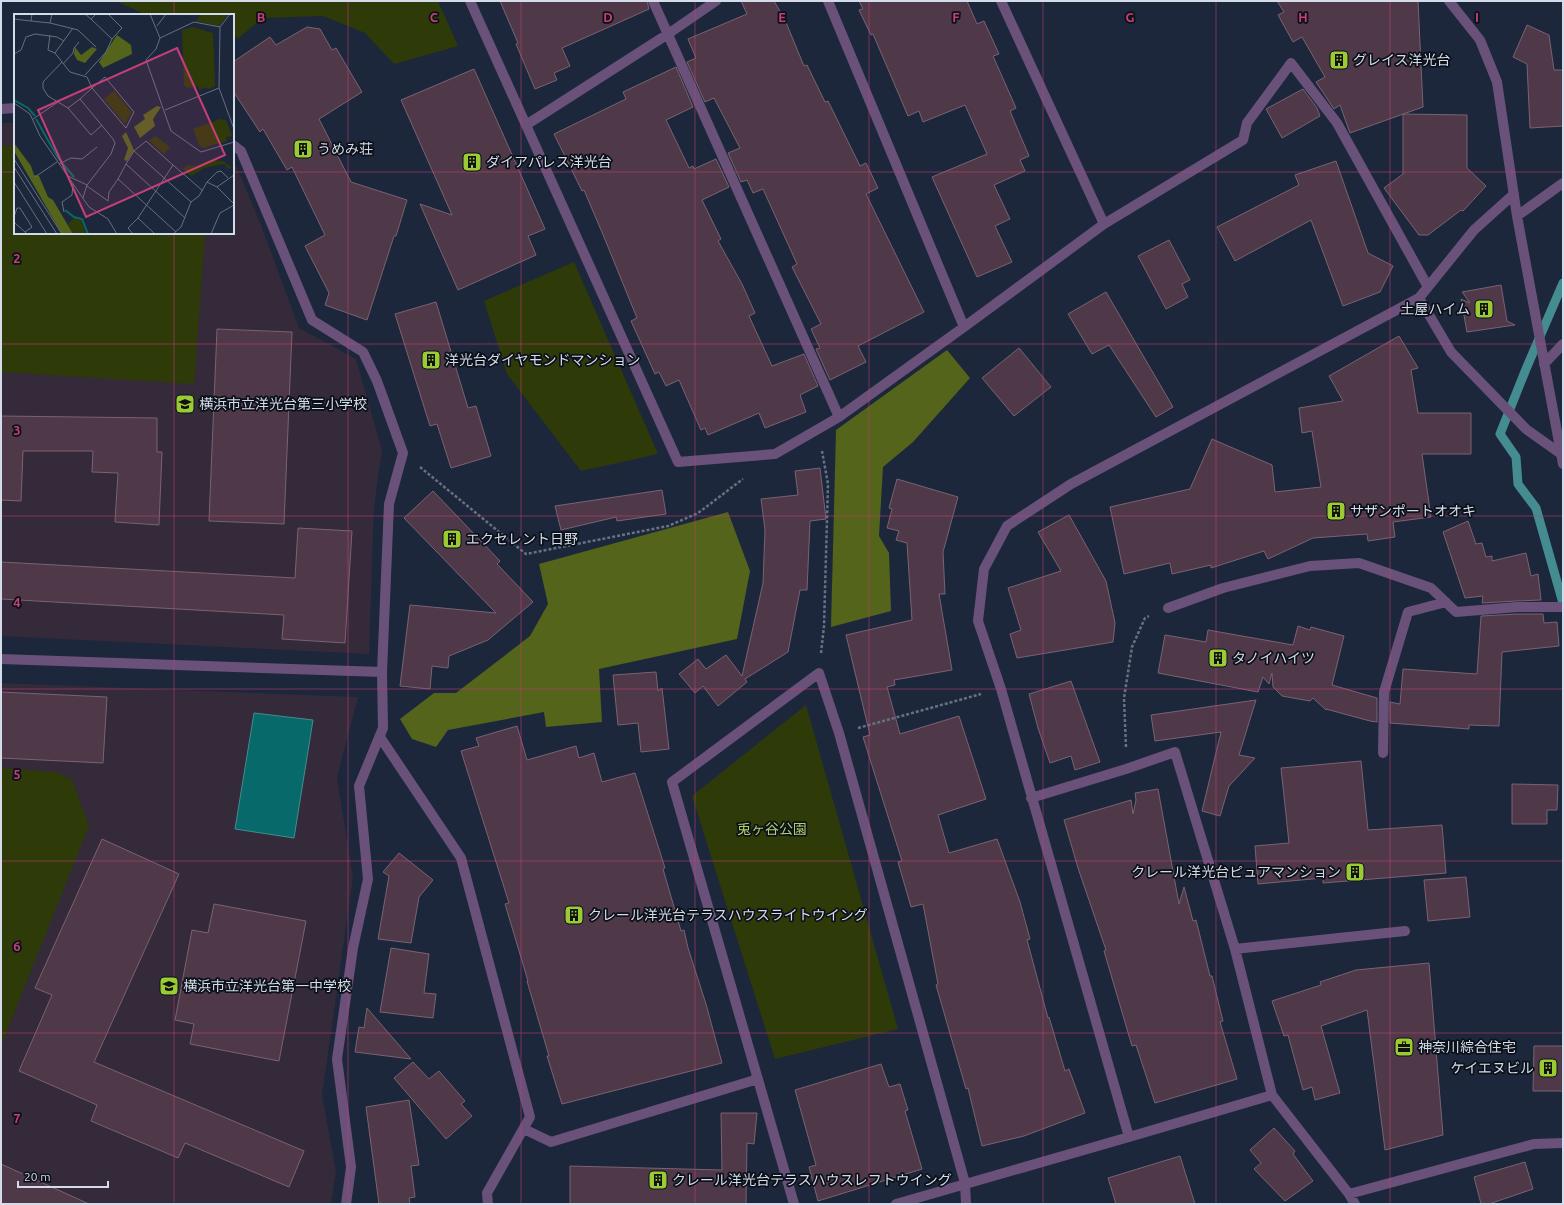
<svg xmlns="http://www.w3.org/2000/svg" width="1564" height="1205" font-family="Ubuntu,'Noto Sans JP',sans-serif">
	<rect width="100%" height="100%" fill="#1c273b"/>
	<path fill="#342a39" d="M1 123H15V233H233V160L235 163 261 225 299 328 356 359 382 450 374 506 369 654 1 636Z
		M1 683 358 697 337 778 353 877 322 1095 336 1171 331 1204H1Z"/>
	<path fill="#2f3a09" d="M116 1H438L458 46 394 64 365 33 323 16 262 18 239 38 233 36V15H147Z
		M15 145V233H205L194 384 1 372V146Z
		M574 262 658 454 581 471 507 374 484 301Z
		M806 705 898 1029 775 1059 692 796Z
		M1 768 57 772 72 780 89 826 1 1046Z"/>
	<path fill="#54641b" d="M947 350 970 378 913 442 883 467 879 536 889 553 891 611 831 627 836 430Z
		M728 512 750 571 737 639 599 669 602 722 546 727 544 712 448 730 436 747 412 739 400 719 434 693H456L530 636 548 604 539 564Z"/>
	<path fill="#07696a" stroke="#448c90" d="M254 713 313 720 294 838 235 829Z"/>
	<g fill="none" stroke-linecap="round" stroke-linejoin="round">
		<path stroke="#448c90" stroke-width="9" d="M1563 283 1526 369 1500 434 1516 457 1518 484 1536 508 1563 603"/>
	</g>
	<path fill="#4f3948" stroke="#7a6272" d="M500 1H647L649 9 562 48 570 66 554 73 557 80 535 89 516 44 518 43Z
		M741 1H774L785 20 804 66 807 65 825 102 828 101 860 166 866 163 878 188 866 194 924 312 858 346 866 362 830 380 816 349 820 348 811 329 821 324 792 267 797 264 763 189 753 193 747 180 741 182 728 153 740 148 714 98 705 102 687 62 696 58 688 39 747 14Z
		M859 1H967L977 24 984 21 999 54 993 56 1016 108 1010 111 1029 156 1020 160 1025 171 994 185 1010 219 995 226 1012 262 977 277 932 177 987 154 965 105 923 122 919 111 908 116 873 34 871 35 859 10 863 9Z
		M1277 1H1418L1423 107 1350 133 1340 105 1334 109 1316 82 1325 77 1302 37 1293 42 1278 15 1284 12Z
		M1527 25 1549 35 1554 70H1563V126L1530 128 1527 64 1513 57Z
		M307 27 320 29 332 50 336 48 362 92 319 119 351 182 407 200 396 236H394L367 320 325 305 329 293 305 246 325 235 292 167 287 170 263 129 260 132 233 91V62L270 37 276 45Z
		M676 67 693 107 666 120 689 168 693 166 694 169 716 159 729 187 702 200 721 239 718 241 742 284 755 313 749 316 772 366 804 354 818 386 800 395 806 412 765 428 759 413 708 435 705 428 701 430 679 380 666 386 659 372 655 374 631 321 637 318 604 237 584 190 582 191 554 134 626 99 623 92Z
		M474 69 545 229 528 236 536 255 458 290 420 204 452 215 401 100Z
		M1303 89 1317 108 1320 116 1282 138 1266 109Z
		M1403 114 1467 115V168L1486 186 1463 211 1461 210 1428 235H1419L1384 188 1403 174Z
		M1336 161 1368 253 1393 266 1380 292 1343 306 1311 220 1235 261 1217 227 1299 185 1295 175Z
		M1169 240 1190 280 1182 284 1188 297 1166 309 1138 256Z
		M1501 285 1507 321 1515 325 1467 332 1461 299 1470 303 1462 292Z
		M1106 292 1173 407 1156 417 1109 345 1092 354 1068 314Z
		M436 302 468 408 476 406 491 456 451 468 437 424 430 426 395 314Z
		M217 329 292 332 284 524 209 521Z
		M1399 336 1418 368 1411 370 1418 413H1471V454H1422L1431 517 1393 522 1395 537 1368 541 1367 534 1313 538 1268 559 1264 551 1211 568V565L1172 574 1170 563 1124 574 1110 507 1190 489 1212 439 1272 465 1275 492 1321 487 1312 431 1302 433 1299 408 1343 401 1329 376Z
		M1019 348 1051 387 1014 416 982 378Z
		M1 416 157 418V452H162L159 525 115 522 118 473 92 472 93 451H23L21 501 1 500Z
		M820 468 826 519 810 521 807 590H800L788 652 745 679 747 682 718 706 703 686 695 693 679 674 698 659 706 669 726 655 742 676 763 583 765 530 761 499 798 495 795 471Z
		M897 479 958 497 943 552 945 594H939L952 670 894 680 895 685 887 687 900 734 959 716 986 799 938 815 949 853 997 839 1020 902 1030 939 1027 940 1048 1018 1049 1017 1065 1071 1069 1069 1085 1113 1024 1136 982 1146 968 1088 966 1089 936 985 938 984 923 904 911 907 898 862 902 861 863 737 870 735 846 635 912 620 907 543 896 540 899 531 887 528 892 509 889 508Z
		M662 490 666 514 617 521 616 517 561 530 555 506Z
		M433 491 500 561 497 564 533 602 488 640 449 656 448 668 432 666 430 689 400 686 410 605 496 613 404 518Z
		M1069 515 1106 581 1115 623 1113 642 1017 658 1010 634 1021 630 1008 588 1061 571 1038 532Z
		M1468 521 1476 544 1482 543 1486 557 1492 556V561L1526 553 1531 576 1538 574 1541 600 1516 601 1482 603 1483 596 1465 598 1443 532Z
		M298 528 352 531 345 643 282 639 284 615 1 599V562L295 578Z
		M1517 614H1543L1544 623 1557 622 1559 646 1502 652 1499 726 1469 725V729L1390 723V702L1400 704 1403 669 1477 674 1481 616Z
		M1298 626 1310 630 1311 627 1344 636 1332 685 1377 698V722L1370 721 1326 709V710L1313 698 1310 701 1282 696 1273 687 1272 673 1269 684 1263 677 1258 692 1158 673 1165 635 1206 642 1208 630 1293 645Z
		M656 672 658 691 662 688 669 749 641 752 638 723 618 725 613 675Z
		M1071 681 1100 762 1075 770 1071 756 1050 763 1038 728 1029 694Z
		M1 692 107 697 103 763 1 758Z
		M1256 700 1239 755 1255 758 1229 786 1220 816 1202 811 1221 732 1155 741 1151 715Z
		M517 726 527 760 576 746 579 758 594 753 602 782 635 773 665 868 663 869 681 931 684 930 688 948 706 1004 722 1063 562 1104 547 1056H549L527 981H528L505 904 509 903 461 751 479 746 476 738Z
		M1361 761 1368 830 1442 825 1446 873 1323 883V878L1258 884 1255 846 1289 843 1281 768Z
		M1512 784 1558 785 1557 810H1547V824H1512Z
		M1158 789 1179 904 1184 887 1193 921 1196 920 1210 976H1212L1223 1021 1220 1022 1237 1079 1155 1103 1136 1045 1132 1046 1104 951 1106 950 1078 868 1064 820 1131 800 1133 814 1136 800 1135 793Z
		M102 839 179 874 94 1062 304 1151 289 1187 185 1143 178 1158 91 1121 97 1105 19 1071 52 995 35 988Z
		M399 853 433 880 419 897 411 943 378 939 389 876 383 872Z
		M1466 877 1470 917 1428 921 1424 880Z
		M214 904 306 921 279 1061 190 1044 194 1024 175 1020 192 930 208 933Z
		M391 948 429 954 424 993 436 994 433 1018 380 1012Z
		M1429 963 1443 1135 1385 1150 1367 1010 1321 1026 1340 1093 1315 1100 1312 1087 1303 1090 1288 1035 1284 1036 1272 1001 1321 985 1320 982 1356 970Z
		M367 1008 411 1059 355 1052 359 1027 364 1028Z
		M1534 1046H1563V1091H1533Z
		M413 1062 429 1079 439 1071 465 1101 461 1104 472 1116 446 1139 394 1078Z
		M881 1064 889 1087 900 1084 908 1110 905 1111 922 1169 818 1201 809 1167 816 1165 795 1090Z
		M409 1100 419 1165 411 1166 415 1197 409 1198 410 1204H379L366 1107Z
		M721 1113H757L754 1144 747 1143 746 1204H570V1166L722 1170Z
		M1274 1128 1295 1151 1293 1154 1313 1181 1285 1201 1254 1169 1261 1163 1250 1150Z
		M1180 1156 1195 1204H1116L1108 1178Z
		M1525 1162 1533 1189 1489 1204H1481L1474 1177Z
		M1 1164 89 1204H1Z"/>
	<g fill="none" stroke-linecap="round" stroke-linejoin="round">
		<path stroke="#677182" stroke-width="2.5" stroke-dasharray="3 2" stroke-linecap="butt" d="M420 467 526 554 668 526 698 513 743 479
			M821 653 824 626 828 484 822 451
			M858 728 981 694
			M1126 747 1124 698 1132 647 1145 618 1149 616"/>
		<path stroke="#6a517a" stroke-width="10" d="M470 1 526 125 668 34 716 1
			M653 1 839 417 964 327 828 1
			M1449 1 1480 40 1497 82 1517 216 1563 464
			M1 109 15 108
			M526 125 678 462 775 454 839 417
			M233 145 241 151 312 320 363 352 377 381 403 453 389 504 382 672 383 728 359 786 368 879 353 948 337 1059 351 1167 346 1204
			M1517 216 1563 183
			M1104 224 1243 140 1247 123 1291 63 1337 123 1428 287
			M1419 298 1451 352 1526 429 1561 454
			M964 327 1104 224 1001 1
			M1544 364 1563 344
			M1168 608 1223 588 1310 566 1359 563 1431 588 1456 612 1517 607H1563
			M1 659 382 672
			M380 737 461 858 530 1117 487 1193 488 1204
			M1383 753 1384 692 1408 612 1446 602
			M1031 798 1126 769 1175 752 1235 949 1272 1095 1129 1137 1001 689 978 621 984 569 1007 526 1071 484 1419 298 1474 230 1514 194
			M1235 949 1405 931
			M1272 1095 1349 1194 1355 1204
			M524 1129 551 1142 758 1079
			M1349 1194 1534 1144 1563 1143
			M794 1204 672 782 819 673 839 733 965 1183 966 1204
			M896 1204 1129 1137"/>
	</g>
	<path fill="none" stroke="#c63f77" stroke-width="1" stroke-opacity="0.55" d="M174 1V15M348 1V1204M521 1V1204M695 1V1204M869 1V1204M1043 1V1204M1216 1V1204M1390 1V1204M1 172H15M233 172H1563M174 233V1204M1 344H1563M1 516H1563M1 689H1563M1 861H1563M1 1033H1563"/>
	<defs>
		<symbol id="building-square" viewBox="-11 -11 22 22"><rect x="-9" y="-9" width="18" height="18" rx="4" fill="#9bcb32" stroke="#0b1019"/><path d="M-4-6H4V6H1V3H-1V6H-4ZM-2.5-4.3h1.7v1.8h-1.7ZM.8-4.3h1.7v1.8H.8ZM-2.5-1h1.7V.8h-1.7ZM.8-1h1.7V.8H.8Z" fill="#111"/></symbol>
		<symbol id="school-square" viewBox="-11 -11 22 22"><rect x="-9" y="-9" width="18" height="18" rx="4" fill="#9bcb32" stroke="#0b1019"/><path d="M0-5L7-2L0 1L-7-2ZM-4 1L0 2.5L4 1V4Q0 6-4 4Z" fill="#111"/></symbol>
		<symbol id="office-square" viewBox="-11 -11 22 22"><rect x="-9" y="-9" width="18" height="18" rx="4" fill="#9bcb32" stroke="#0b1019"/><path d="M-6-3h4V-5.5h4V-3h4V5H-6ZM-1-4.5V-3h2v-1.5ZM-6 0V1H6V0Z" fill="#111"/></symbol>
	</defs>
	<g fill-rule="evenodd">
		<use href="#building-square" x="1328" y="49" width="22" height="22"/>
		<use href="#building-square" x="292" y="138" width="22" height="22"/>
		<use href="#building-square" x="461" y="151" width="22" height="22"/>
		<use href="#building-square" x="1473" y="298" width="22" height="22"/>
		<use href="#building-square" x="420" y="349" width="22" height="22"/>
		<use href="#school-square" x="174" y="393" width="22" height="22"/>
		<use href="#building-square" x="1325" y="500" width="22" height="22"/>
		<use href="#building-square" x="441" y="528" width="22" height="22"/>
		<use href="#building-square" x="1207" y="647" width="22" height="22"/>
		<use href="#building-square" x="1344" y="861" width="22" height="22"/>
		<use href="#building-square" x="563" y="904" width="22" height="22"/>
		<use href="#school-square" x="158" y="975" width="22" height="22"/>
		<use href="#office-square" x="1393" y="1036" width="22" height="22"/>
		<use href="#building-square" x="1537" y="1057" width="22" height="22"/>
		<use href="#building-square" x="647" y="1169" width="22" height="22"/>
	</g>
	<g text-anchor="middle" dominant-baseline="central" stroke-width="3.5" stroke-linejoin="round" paint-order="stroke">
		<g font-size="14" fill="#d4dce9" stroke="#0b1019" text-anchor="start">
			<text x="1353" y="60">グレイス洋光台</text>
			<text x="317" y="149">うめみ荘</text>
			<text x="486" y="162">ダイアパレス洋光台</text>
			<text x="1470" y="309" text-anchor="end">土屋ハイム</text>
			<text x="445" y="360">洋光台ダイヤモンドマンション</text>
			<text x="199" y="404">横浜市立洋光台第三小学校</text>
			<text x="1350" y="511">サザンポートオオキ</text>
			<text x="466" y="539">エクセレント日野</text>
			<text x="1232" y="658">タノイハイツ</text>
			<text x="1341" y="872" text-anchor="end">クレール洋光台ピュアマンション</text>
			<text x="588" y="915">クレール洋光台テラスハウスライトウイング</text>
			<text x="183" y="986">横浜市立洋光台第一中学校</text>
			<text x="1418" y="1047">神奈川綜合住宅</text>
			<text x="1534" y="1068" text-anchor="end">ケイエヌビル</text>
			<text x="672" y="1180">クレール洋光台テラスハウスレフトウイング</text>
		</g>
		<g font-size="14" fill="#b2cc69" stroke="#0b1019">
			<text x="772" y="829">兎ヶ谷公園</text>
		</g>
	</g>
	<g transform="translate(14 14)">
		<rect width="220" height="220" fill="#1c273b"/>
		<path d="M187 0H214L205 12 182 7ZM179 13 199 19 201 72 194 75 192 73 185 76 184 72 174 74 170 71 168 16ZM100 77 118 98 111 110 90 85ZM206 105 212 106 218 122 212 123 213 127 189 134 185 131 179 115ZM141 122 156 133 150 140 135 127ZM195 146 209 147 218 154 215 155 210 150 190 154 177 162 169 155 174 151 182 152ZM60 204 67 206 72 220H59L54 210Z" fill="#2f3a09"/>
		<path d="M103 21 117 31 118 40 89 54 85 48ZM61 33 67 41 78 33 83 35 71 49 63 46 60 40ZM143 92 147 93 139 105 141 112 126 124 120 113 131 105 129 101ZM112 118 120 136 113 147 110 146 114 134 108 122ZM0 129 17 152 20 161 25 162 34 183 39 186 59 220H48L0 137Z" fill="#54641b"/>
		<path fill="none" stroke="#07696a" stroke-width="2" d="M0 86 14 94 21 102M22 105 44 144 60 163M51 196 60 203 68 205 74 220"/>
		<path fill="none" stroke="#666f81" stroke-width="1" d="M38 0 36 9 64 16 82 33M71 0 77 5 82 0M136 0 146 24 142 35 132 46 157 117 187 138 220 128M216 0 206 13 205 74 220 115M0 5 17 7 18 0M77 5 98 25 108 14 94 0M17 7 36 9M143 12 152 0M36 21 34 36 41 39M146 24 180 8 206 13M0 40 7 36 12 23 21 20 43 23 50 27M48 48 41 39 59 14M49 50 59 39 60 34 65 28M71 61 92 38 98 25M0 89 16 100 26 122 75 193 94 205 103 220M54 94 34 82 29 74V68L48 48 56 58 73 63 78 74 112 114 120 98 91 63 78 74 66 85M151 96 205 74M19 105 44 88M120 137 132 127 159 151M0 145 48 220M45 150 57 144 68 145 83 133M112 150 104 165 162 218M0 153 43 220M220 161 203 173 220 190M54 162 73 171M21 163 43 148M0 168 33 220M193 168 203 158 207 157 214 164M73 172 94 187 95 178 104 165M69 184 73 171 97 140 101 129 99 125 66 85 54 94 77 121 88 111M50 198 48 188 58 181 59 170M0 203 3 194H6L18 213 11 218M124 204 141 220M171 204 112 150 120 137 177 188M0 208 12 219M119 220 114 214 124 204 159 151 189 177M159 220 167 213 177 188 185 182 193 168 203 173M197 220 206 199 220 191"/>
		<path fill="#c63f77" fill-opacity="0.15" stroke="#c63f77" stroke-width="2" d="M163 34 211 141 72 203 24 96Z"/>
		<rect width="220" height="220" fill="none" stroke="#d4dce9" stroke-width="2"/>
	</g>
	<g font-size="13" text-anchor="middle" font-weight="bold" fill="#c63f77" stroke="#0b1019" stroke-width="3.5" stroke-linejoin="round" paint-order="stroke">
		<text x="261" y="22">B</text>
		<text x="434" y="22">C</text>
		<text x="608" y="22">D</text>
		<text x="782" y="22">E</text>
		<text x="956" y="22">F</text>
		<text x="1130" y="22">G</text>
		<text x="1303" y="22">H</text>
		<text x="1477" y="22">I</text>
		<text x="17" y="263">2</text>
		<text x="17" y="435">3</text>
		<text x="17" y="607">4</text>
		<text x="17" y="779">5</text>
		<text x="17" y="951">6</text>
		<text x="17" y="1123">7</text>
	</g>
	<rect width="1564" height="1205" fill="none" stroke="#d4dce9" stroke-width="4"/>
	<path d="M18 1181v6h90v-6" fill="none" stroke="#d4dce9" stroke-width="2"/>
	<text x="24" y="1181" font-size="12" fill="#d4dce9" stroke="#0b1019" stroke-width="3" paint-order="stroke">20 m</text>
</svg>
